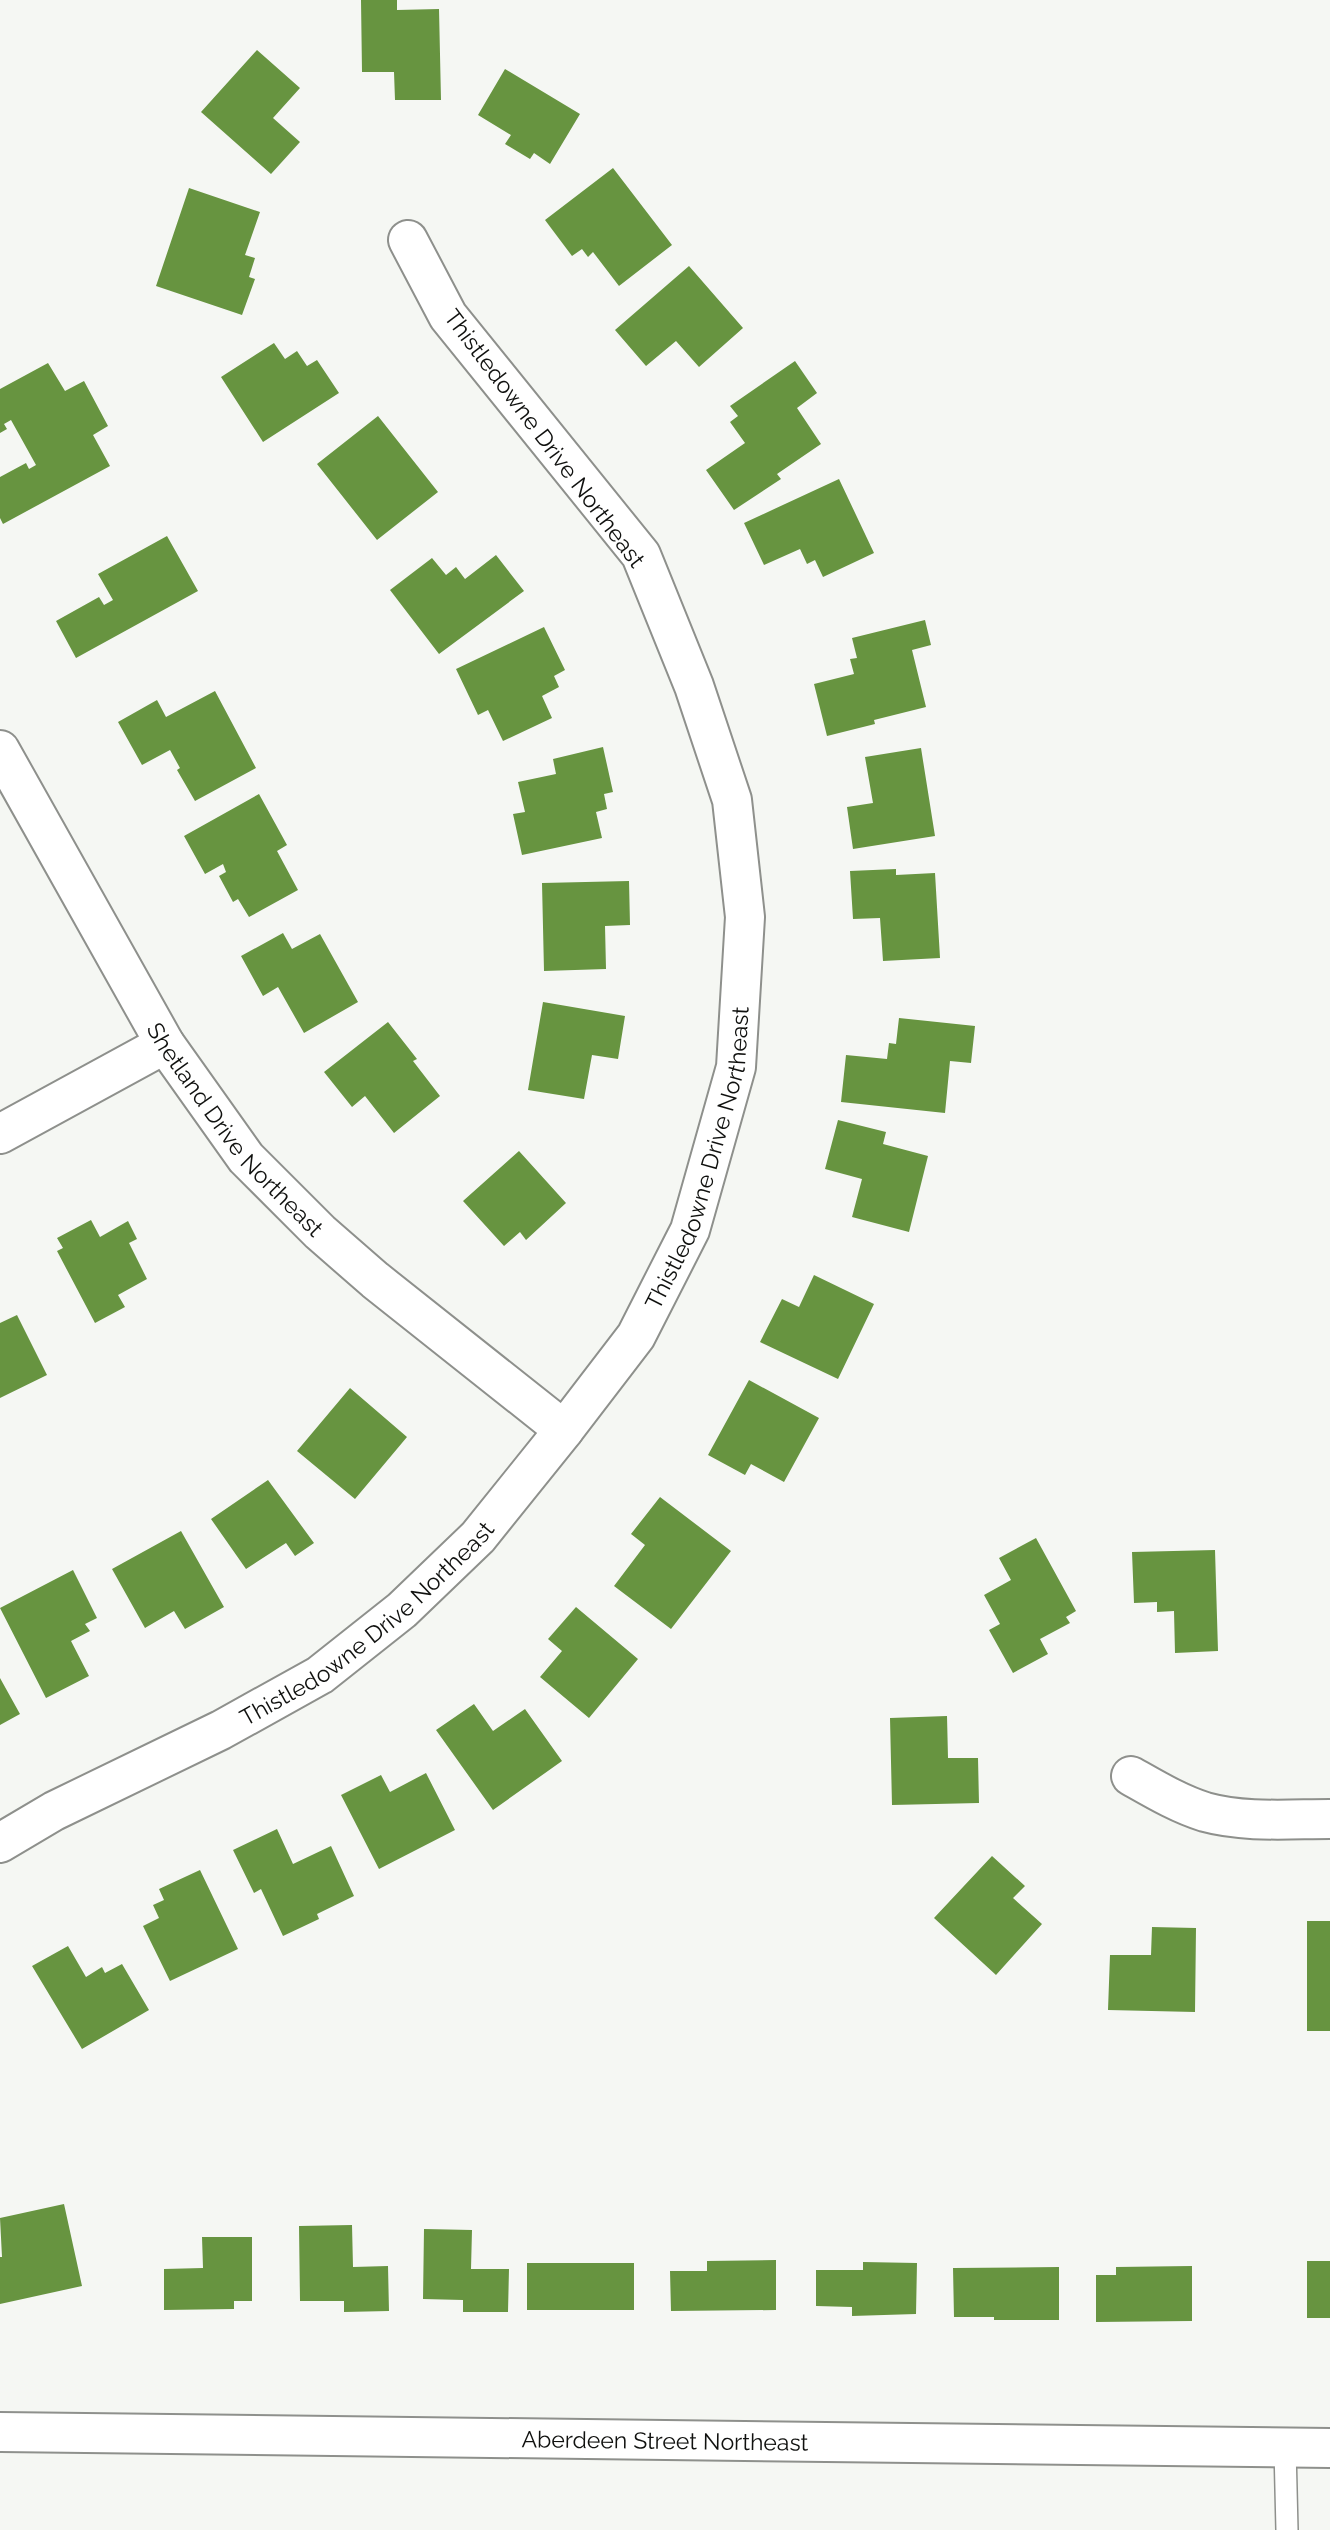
<svg xmlns="http://www.w3.org/2000/svg" width="1330" height="2530" font-family="Raleway,sans-serif">
	<rect width="100%" height="100%" fill="#f5f7f3"/>
	<path fill="#679440" d="M361 0H397V10L439 9 441 100H395L394 72H362Z
		M257 50 300 88 273 118 300 142 271 174 201 112Z
		M505 69 580 114 550 164 534 153 530 159 505 144 511 135 478 115Z
		M613 168 672 245 619 286 593 252 588 257 582 249 572 256 545 220Z
		M189 188 260 212 245 255 255 258 249 277 255 279 242 315 156 286Z
		M689 266 743 328 699 367 676 341 646 366 615 330Z
		M274 343 285 359 297 351 307 366 317 360 339 393 263 442 221 377Z
		M795 361 817 393 797 408 821 444 777 474 781 479 734 510 706 470 745 443 730 422 738 416 730 406Z
		M48 363 65 391 84 381 108 426 93 435 110 466 3 524 0 518V477L26 463 29 469 36 465 11 420 4 424 7 429 0 433V389Z
		M378 416 438 492 377 540 317 464Z
		M839 479 874 553 823 577 815 560 807 564 800 549 764 565 744 523Z
		M167 536 198 591 76 658 56 621 99 597 104 605 113 600 98 574Z
		M496 555 524 591 439 654 390 590 432 558 446 575 456 567 465 579Z
		M925 620 931 645 912 650 926 707 874 720 875 724 827 736 814 684 854 674 850 659 857 658 852 638Z
		M544 627 565 670 554 676 559 687 542 696 552 718 503 741 488 710 478 715 456 669Z
		M215 691 256 768 195 801 177 770 180 768 170 750 142 765 118 722 157 700 166 717Z
		M603 747 613 792 604 794 607 809 596 812 602 838 522 855 513 814 525 812 518 782 556 774 553 759Z
		M921 748 935 836 853 849 847 807 873 803 865 757Z
		M259 794 287 845 277 851 298 890 249 917 238 899 233 902 219 876 226 872 223 864 205 874 184 836Z
		M896 869V875L935 873 940 958 883 961 880 918 853 919 850 871Z
		M629 881 630 925 605 926 606 969 544 971 542 883Z
		M283 933 292 949 320 934 358 1002 304 1033 278 987 263 996 241 956Z
		M543 1002 625 1016 618 1059 592 1055 584 1099 528 1090Z
		M899 1018 975 1026 971 1063 950 1061 945 1113 841 1102 846 1055 887 1059 889 1043 896 1044Z
		M388 1022 417 1059 413 1061 440 1096 394 1133 365 1096 352 1107 324 1072Z
		M838 1120 886 1132 883 1144 928 1156 909 1232 852 1217 862 1179 825 1169Z
		M519 1151 566 1203 526 1240 520 1232 504 1246 463 1201Z
		M91 1220 100 1237 128 1221 137 1239 129 1243 147 1279 118 1295 125 1307 95 1323 57 1251 63 1248 57 1238Z
		M814 1275 874 1304 838 1379 760 1342 782 1299 799 1307Z
		M17 1315 47 1375 0 1398V1323Z
		M749 1380 819 1418 784 1482 751 1464 745 1475 708 1455Z
		M350 1388 407 1437 355 1499 297 1451Z
		M268 1480 314 1543 295 1556 286 1543 246 1569 211 1519Z
		M660 1497 731 1551 671 1629 614 1586 645 1545 631 1534Z
		M181 1531 224 1607 185 1629 174 1611 145 1628 112 1569Z
		M1036 1538 1076 1611 1066 1617 1070 1623 1040 1639 1048 1654 1013 1673 989 1630 1000 1624 984 1595 1011 1580 999 1558Z
		M1215 1550 1218 1651 1175 1653 1174 1611 1157 1612V1602L1134 1603 1132 1552Z
		M73 1570 97 1618 85 1624 90 1631 71 1641 89 1676 46 1698 0 1608Z
		M576 1607 638 1659 589 1718 540 1677 562 1651 548 1639Z
		M0 1678 20 1714 0 1725Z
		M474 1704 493 1731 525 1709 562 1761 493 1810 436 1730Z
		M947 1716 948 1758H978L979 1803 892 1805 890 1718Z
		M426 1773 455 1830 379 1869 341 1795 381 1775 390 1792Z
		M277 1829 293 1864 331 1846 354 1896 317 1914 319 1919 283 1936 261 1889 254 1893 233 1850Z
		M992 1856 1025 1886 1013 1898 1042 1924 996 1975 934 1918Z
		M200 1870 238 1949 170 1981 143 1926 159 1918 153 1905 164 1900 159 1889Z
		M1307 1921H1330V2031H1307Z
		M1152 1927 1196 1928 1195 2012 1108 2010 1110 1955H1151Z
		M68 1946 86 1977 102 1967 105 1973 122 1964 149 2010 82 2049 32 1966Z
		M64 2204 82 2286 0 2304V2257H2L0 2218Z
		M352 2225 353 2267 388 2266 389 2311 344 2312V2301H300L299 2226Z
		M424 2229 472 2230 471 2269H509L508 2312H463V2300L423 2299Z
		M202 2237H252V2301H234V2309L164 2310V2269L203 2268Z
		M776 2260V2310L671 2311 670 2271H707V2261Z
		M1307 2261H1330V2318H1307Z
		M863 2262 917 2263 916 2314 852 2316V2307L816 2306V2270H863Z
		M527 2263H634V2310H527Z
		M1192 2266V2321L1096 2322V2275H1116V2267Z
		M1059 2267V2320H994V2317H954L953 2268Z"/>
	<g fill="none" stroke-linecap="round" stroke-linejoin="round">
		<defs>
			<path id="lane" d="M1285 2448 1287 2530"/>
			<g id="street">
				<path id="s1" d="M0 750 165 1044 246 1158 320 1232 375 1280 564 1430"/>
				<path d="M0 1134 165 1044"/>
				<path d="M1131 1776C1154 1789 1179 1804 1205 1812 1245 1823 1289 1819 1330 1819"/>
				<path id="s2" d="M0 1843 54 1811 221 1730 320 1675 402 1610 478 1537 564 1430 636 1336 690 1230 736 1067 745 917 732 800 694 686 641 555 448 316 408 240"/>
			</g>
			<g id="secondary">
				<path id="s3" d="M0 2432 1330 2448"/>
			</g>
		</defs>
		<use href="#lane" stroke="#8e908c" stroke-width="24"/>
		<use href="#street" stroke="#8e908c" stroke-width="42"/>
		<use href="#secondary" stroke="#8e908c" stroke-width="42"/>
		<use href="#lane" stroke="#fff" stroke-width="21"/>
		<use href="#street" stroke="#fff" stroke-width="38"/>
		<use href="#secondary" stroke="#fff" stroke-width="38"/>
	</g>
	<g text-anchor="middle" dominant-baseline="central" stroke-width="5" stroke-linejoin="round" paint-order="stroke">
		<g font-size="23" fill="#10110f" stroke="#fff">
			<text transform="translate(545 438) rotate(53)">Thistledowne Drive Northeast</text>
			<text stroke="none"><textPath href="#s1" startOffset="448">Shetland Drive Northeast</textPath></text>
			<text stroke="none"><textPath href="#s2" startOffset="1018">Thistledowne Drive Northeast</textPath></text>
			<text stroke="none"><textPath href="#s2" startOffset="430">Thistledowne Drive Northeast</textPath></text>
			<text stroke="none"><textPath href="#s3" startOffset="665">Aberdeen Street Northeast</textPath></text>
		</g>
	</g>
</svg>
